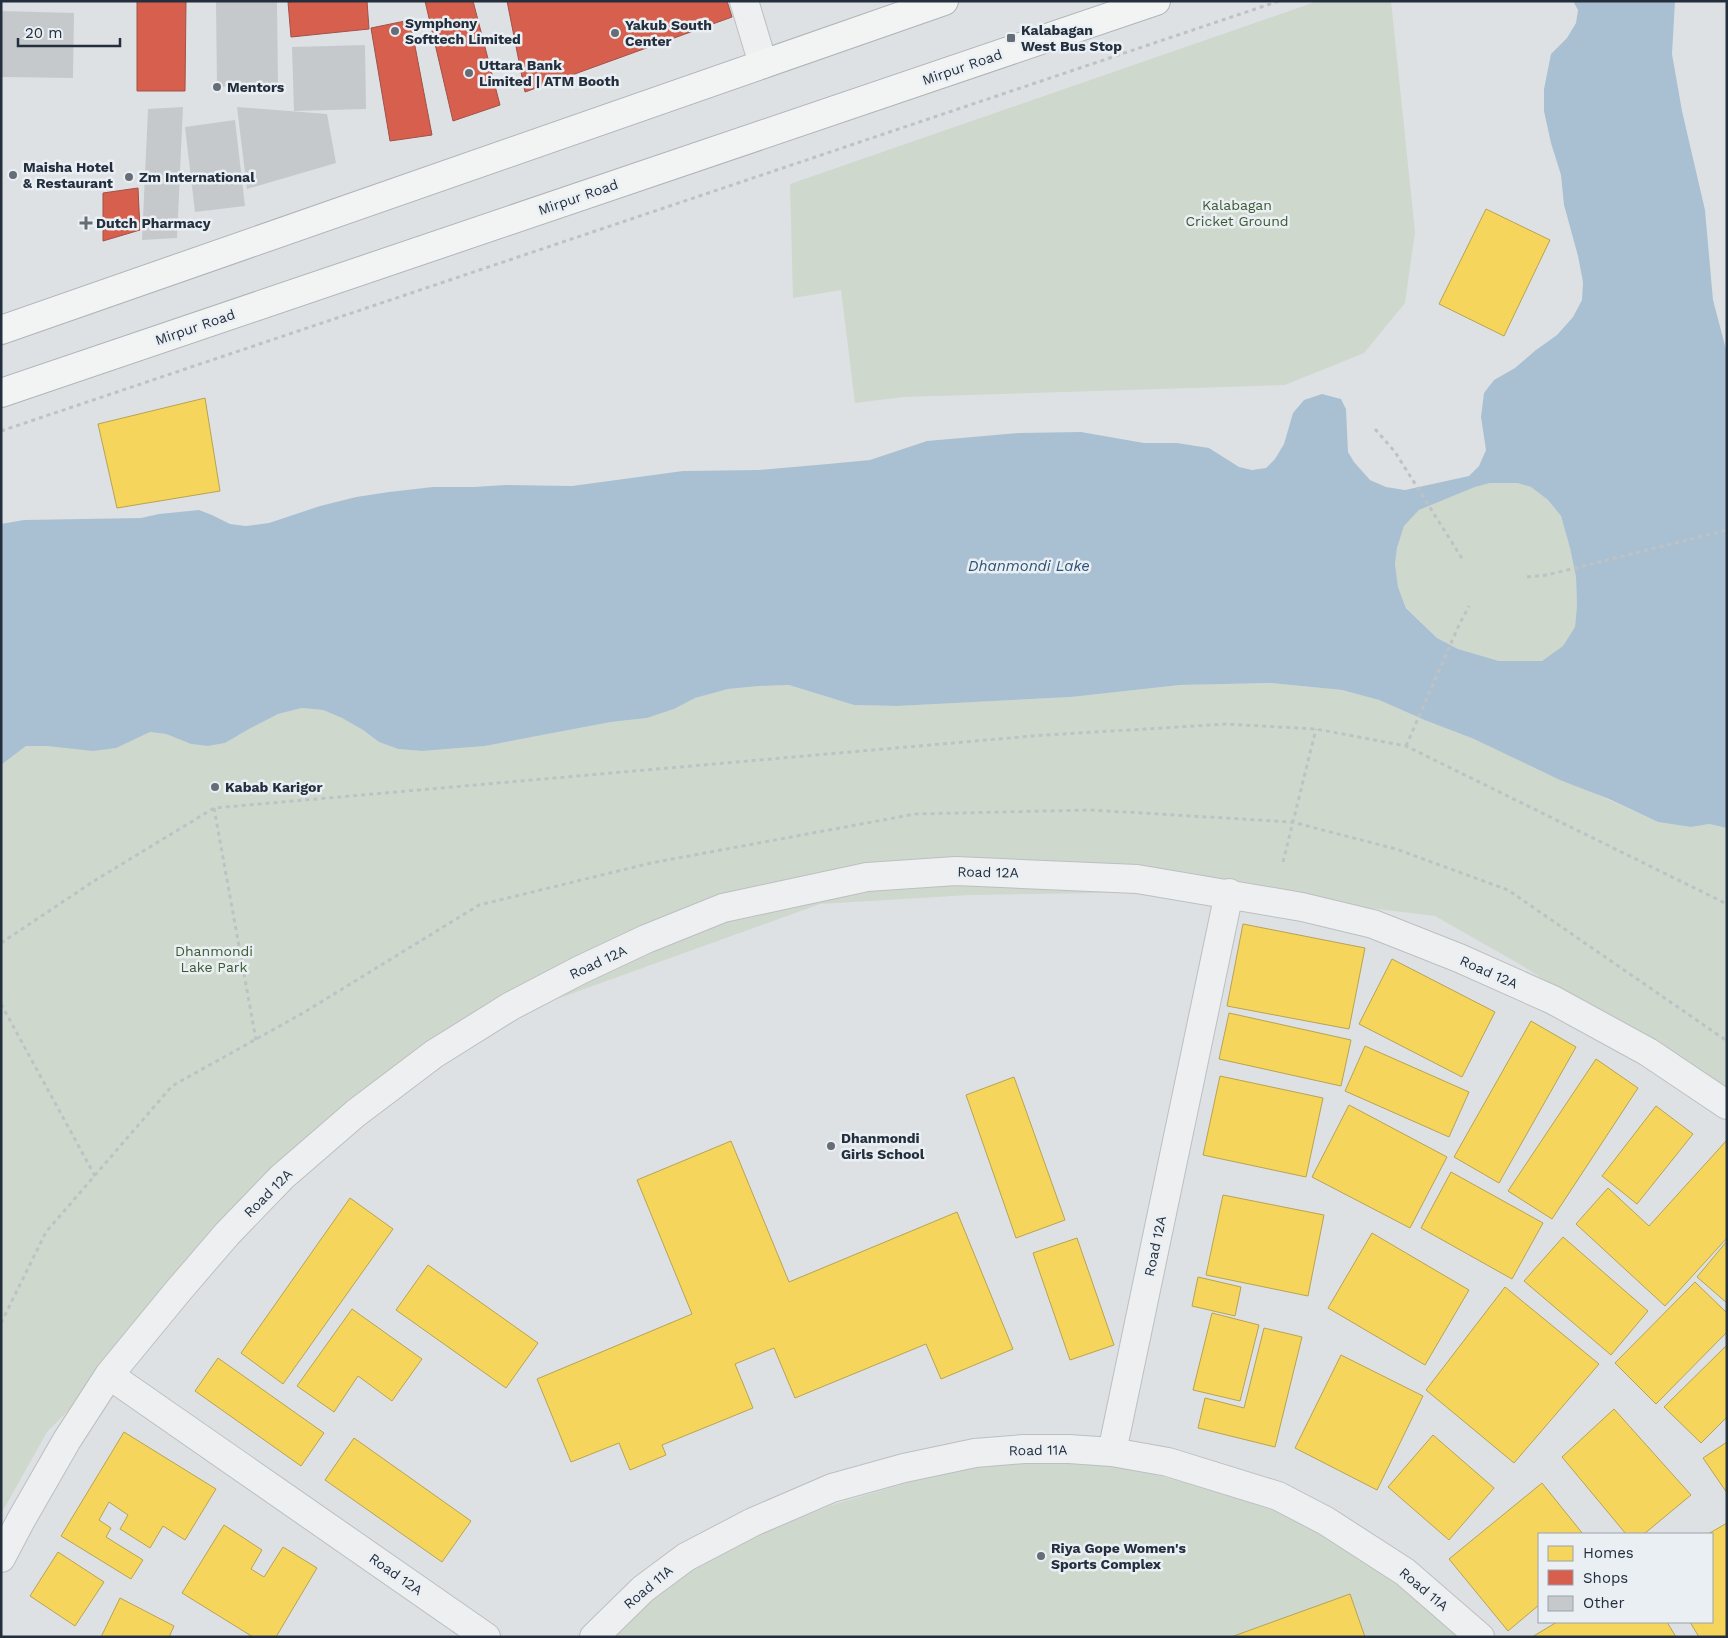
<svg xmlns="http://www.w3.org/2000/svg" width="1728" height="1638" font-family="'Work Sans',sans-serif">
	<rect width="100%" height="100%" fill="#dee1e4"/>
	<path fill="#cfd8cd" d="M1318 1H1391L1415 232 1405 303 1364 353 1285 385 903 397 855 403 841 290 793 298 790 184Z
		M1490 483H1517L1531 487 1548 500 1561 516 1570 548 1576 577 1577 605 1575 627 1564 646 1542 661H1499L1458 649 1437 638 1406 607 1398 587 1395 565 1397 548 1404 526 1419 510 1475 487Z
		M1271 683 1342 690 1379 700 1427 721 1474 739 1658 822 1691 827 1708 824 1727 828V1099L1521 965 1435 916 1229 891 970 895 820 904 429 1045 47 1432 1 1514V765L26 746H47L150 732 166 734 191 744 209 746 225 743 249 729 278 714 302 708 323 710 342 718 363 730 379 742 398 749 422 751 485 746 611 722 647 718 674 709 694 698 728 689 759 686 789 685 854 705 897 706 1071 697 1180 685Z
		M1061 1458 1139 1471 1216 1490 1325 1529 1469 1637H613L646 1605 693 1565 750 1538 832 1505 981 1461Z"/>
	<path fill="#a9c0d2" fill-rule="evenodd" d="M1573 1H1675L1672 54 1682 111 1705 210 1713 300 1727 353V828L1709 824 1691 827 1658 822 1609 799 1560 780 1474 739 1427 721 1379 700 1342 690 1271 683 1180 685 1071 697 897 706 854 705 789 685 759 686 728 689 695 698 674 709 647 718 611 722 485 746 422 751 398 749 379 742 363 730 342 718 323 710 302 708 278 714 249 729 225 743 208 746 191 744 166 734 150 732 116 748 93 751 47 746H26L1 765V524L24 520 141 518 159 514 199 510 212 515 230 524 246 526 269 523 320 506 356 497 389 492 433 487H474L505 485 572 486 683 471 759 470 828 464 870 460 927 441 1019 433 1081 432 1144 443H1177L1209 448 1239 467 1252 470 1266 468 1275 459 1284 444 1293 413 1304 400 1322 394 1341 399 1346 409 1348 452 1354 462 1370 480 1386 487 1405 490 1469 476 1479 466 1486 450 1481 417 1484 393 1494 380 1515 368 1536 350 1557 335 1573 317 1582 300 1583 282 1578 256 1564 205 1561 175 1551 143 1544 111V89L1551 54 1567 38 1576 23 1578 10ZM1490 483H1517L1531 487 1548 500 1561 516 1570 548 1576 577 1577 605 1575 627 1563 646 1542 661H1499L1458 649 1437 638 1406 608 1398 587 1395 564 1397 548 1404 526 1419 510 1475 487Z"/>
	<path fill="#f6d55c" stroke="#b7a353" d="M1486 209 1550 240 1504 336 1439 304Z
		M205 398 220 491 117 508 98 424Z
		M1243 924 1365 948 1349 1029 1227 1006Z
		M1392 959 1495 1012 1462 1077 1359 1024Z
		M1229 1013 1351 1040 1341 1086 1219 1059Z
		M1531 1021 1576 1047 1499 1183 1454 1157Z
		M1365 1046 1469 1092 1449 1137 1345 1091Z
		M1596 1059 1638 1088 1552 1219 1508 1191Z
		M1220 1076 1323 1098 1306 1177 1203 1155Z
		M1014 1077 1065 1220 1016 1238 966 1095Z
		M1349 1105 1447 1157 1410 1228 1312 1177Z
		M1656 1106 1693 1134 1637 1204 1602 1176Z
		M1727 1140V1238L1665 1306 1576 1224 1608 1188 1649 1226Z
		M731 1141 789 1282 957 1212 1013 1349 941 1379 926 1344 795 1398 774 1348 735 1364 753 1408 662 1445 666 1455 630 1470 619 1443 571 1462 537 1379 692 1314 637 1180Z
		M1451 1172 1543 1223 1512 1279 1421 1228Z
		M1223 1195 1324 1215 1308 1296 1206 1275Z
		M350 1198 393 1229 283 1384 241 1353Z
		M1372 1233 1469 1290 1425 1365 1328 1308Z
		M1563 1237 1648 1311 1611 1355 1524 1281Z
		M1077 1238 1114 1345 1070 1360 1033 1253Z
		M1727 1241V1303L1697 1277Z
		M428 1265 538 1343 506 1388 396 1310Z
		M1198 1277 1241 1287 1235 1316 1192 1306Z
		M1695 1282 1727 1313V1332L1656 1404 1615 1363Z
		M1505 1287 1599 1364 1514 1463 1426 1390Z
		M352 1309 422 1359 392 1401 358 1376 334 1412 297 1386Z
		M1212 1313 1259 1325 1240 1401 1193 1390Z
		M1264 1328 1302 1337 1275 1447 1198 1428 1205 1398 1244 1408Z
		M1727 1345V1417L1701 1443 1664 1407Z
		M1341 1355 1423 1396 1377 1490 1295 1448Z
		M218 1358 324 1433 301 1466 195 1391Z
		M1614 1409 1691 1495 1644 1534H1626L1562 1457Z
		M124 1432 216 1489 185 1540 163 1526 150 1548 120 1529 128 1515 109 1502 99 1520 111 1528 106 1537 143 1560 131 1579 61 1536Z
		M1433 1435 1494 1488 1449 1540 1388 1487Z
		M354 1438 471 1521 442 1562 325 1480Z
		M1727 1442V1493L1703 1458Z
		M1542 1483 1583 1534H1539V1605L1508 1631 1449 1559Z
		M1727 1523V1637H1699L1690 1622H1712V1534H1708Z
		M224 1525 262 1550 251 1569 264 1577 283 1547 317 1568 276 1637H253L182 1593Z
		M58 1552 104 1582 75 1626 30 1596Z
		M1350 1594 1365 1637H1231Z
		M120 1598 174 1626 169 1637H101Z
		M1557 1622H1667L1676 1637H1532Z"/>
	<path fill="#d6604d" stroke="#a15148" d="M137 1H186L185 91H137Z
		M299 1H367L369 29 291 37 288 2Z
		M425 1H473L500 105 453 121Z
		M507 1H727L732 17 525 92Z
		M410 20 432 135 390 141 371 28Z
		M138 188 140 230 103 241V193Z"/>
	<path fill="#c6c9cc" d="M216 1H277L278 86 217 87Z
		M1 11 74 13 73 78 1 77Z
		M365 45 366 109 294 111 292 47Z
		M183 107 177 238 142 240 148 109Z
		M237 107 327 114 336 163 247 189Z
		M235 120 245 206 195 212 185 127Z"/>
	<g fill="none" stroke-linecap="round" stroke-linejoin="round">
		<defs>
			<path id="minor" d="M744 1 763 64
				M109 1375 486 1637
				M1112 1452 1229 893
				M1 1558 21 1520 67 1440 109 1375 178 1291 227 1234 282 1177 356 1113 434 1054 511 1006 580 970 646 939 723 908 867 877 956 871 1137 879 1302 907 1373 924 1459 958 1553 1000 1648 1052 1727 1105
				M594 1637 643 1589 686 1557 753 1522 832 1488 904 1468 975 1453 1024 1449H1069L1112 1452 1168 1462 1278 1496 1326 1521 1405 1572 1480 1637"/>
			<path id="trunk" d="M1 330 944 1
				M1 393 1156 1"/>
		</defs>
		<use href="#minor" stroke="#bcbfc2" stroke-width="30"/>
		<use href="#trunk" stroke="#b0b4b9" stroke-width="30"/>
		<path stroke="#bfc2c5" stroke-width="3" stroke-dasharray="4 4" stroke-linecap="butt" d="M1375 429 1395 452 1463 560
			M1 431 1279 1
			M1527 577 1547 575 1727 530
			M1406 746 1459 625 1469 606
			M214 808 256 1040
			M1283 862 1316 729
			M1 943 94 881 214 808 1032 736 1225 724 1316 729 1406 746 1727 904
			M1 1004 95 1176
			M1 1323 46 1232 172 1086 303 1013 479 905 651 863 915 814 1091 810 1292 822 1396 849 1508 890 1727 1041"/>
		<use href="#minor" stroke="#edeff0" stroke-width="28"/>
		<use href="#trunk" stroke="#f2f4f4" stroke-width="28"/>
	</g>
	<g fill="#656d77" stroke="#eaeff4" stroke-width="2">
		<circle cx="395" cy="31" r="5"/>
		<circle cx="615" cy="33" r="5"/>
		<rect x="1006" y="33" width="10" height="10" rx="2.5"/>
		<circle cx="469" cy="73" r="5"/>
		<circle cx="217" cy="87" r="5"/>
		<circle cx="13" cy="175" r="5"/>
		<circle cx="129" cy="177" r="5"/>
		<path d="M83.5 215.5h5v5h5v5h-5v5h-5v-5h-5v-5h5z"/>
		<circle cx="215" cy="787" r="5"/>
		<circle cx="831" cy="1146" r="5"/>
		<circle cx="1041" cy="1556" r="5"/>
	</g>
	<g text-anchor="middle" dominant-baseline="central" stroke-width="5" stroke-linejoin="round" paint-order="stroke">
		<g font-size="14" font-weight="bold" fill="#242f3d" stroke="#eaeff4" text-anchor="start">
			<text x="405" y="23">Symphony<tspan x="405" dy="16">Softtech Limited</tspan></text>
			<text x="625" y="25">Yakub South<tspan x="625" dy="16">Center</tspan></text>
			<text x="1021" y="30">Kalabagan<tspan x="1021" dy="16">West Bus Stop</tspan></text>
			<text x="479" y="65">Uttara Bank<tspan x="479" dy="16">Limited | ATM Booth</tspan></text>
			<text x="227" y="87">Mentors</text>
			<text x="23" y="167">Maisha Hotel<tspan x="23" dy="16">&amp; Restaurant</tspan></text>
			<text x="139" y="177">Zm International</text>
			<text x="96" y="223">Dutch Pharmacy</text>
			<text x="225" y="787">Kabab Karigor</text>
			<text x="841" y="1138">Dhanmondi<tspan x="841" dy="16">Girls School</tspan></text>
			<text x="1051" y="1548">Riya Gope Women's<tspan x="1051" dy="16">Sports Complex</tspan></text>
		</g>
		<g font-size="14" fill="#242f3d" stroke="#eaeff4">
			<text transform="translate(962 67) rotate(-19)">Mirpur Road</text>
			<text transform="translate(578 197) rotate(-19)">Mirpur Road</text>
			<text transform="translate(195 327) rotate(-19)">Mirpur Road</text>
			<text transform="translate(988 872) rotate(1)">Road 12A</text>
			<text transform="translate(598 962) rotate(-25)">Road 12A</text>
			<text transform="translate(1489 972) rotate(24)">Road 12A</text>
			<text transform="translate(268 1193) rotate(-45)">Road 12A</text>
			<text transform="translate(1155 1246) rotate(-78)">Road 12A</text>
			<text transform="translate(1038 1450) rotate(-1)">Road 11A</text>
			<text transform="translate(396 1574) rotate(35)">Road 12A</text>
			<text transform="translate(648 1587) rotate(-40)">Road 11A</text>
			<text transform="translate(1424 1589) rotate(40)">Road 11A</text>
		</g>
		<g font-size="14" fill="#3c5a30" stroke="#eaeff4">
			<text x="1237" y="205">Kalabagan<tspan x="1237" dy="16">Cricket Ground</tspan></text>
			<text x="214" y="951">Dhanmondi<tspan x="214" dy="16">Lake Park</tspan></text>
		</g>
		<g font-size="15" font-style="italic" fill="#2b5274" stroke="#eaeff4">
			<text x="1029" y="566">Dhanmondi Lake</text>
		</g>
	</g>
	<rect width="1728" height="1638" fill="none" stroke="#242f3d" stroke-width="5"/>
	<rect x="1538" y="1533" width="175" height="90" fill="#eaeff4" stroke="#9ba2ab"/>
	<rect x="1548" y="1546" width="25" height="15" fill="#f6d55c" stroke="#9ba2ab"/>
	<text x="1583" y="1558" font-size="15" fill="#242f3d">Homes</text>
	<rect x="1548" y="1570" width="25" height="15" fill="#d6604d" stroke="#9ba2ab"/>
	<text x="1583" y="1583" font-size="15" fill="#242f3d">Shops</text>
	<rect x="1548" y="1596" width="25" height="15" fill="#c6c9cc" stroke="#9ba2ab"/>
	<text x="1583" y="1608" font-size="15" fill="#242f3d">Other</text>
	<path d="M18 38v8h102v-8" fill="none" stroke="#242f3d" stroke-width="2.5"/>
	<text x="25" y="38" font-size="15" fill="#242f3d" stroke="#eaeff4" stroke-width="4" paint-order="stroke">20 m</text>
</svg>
